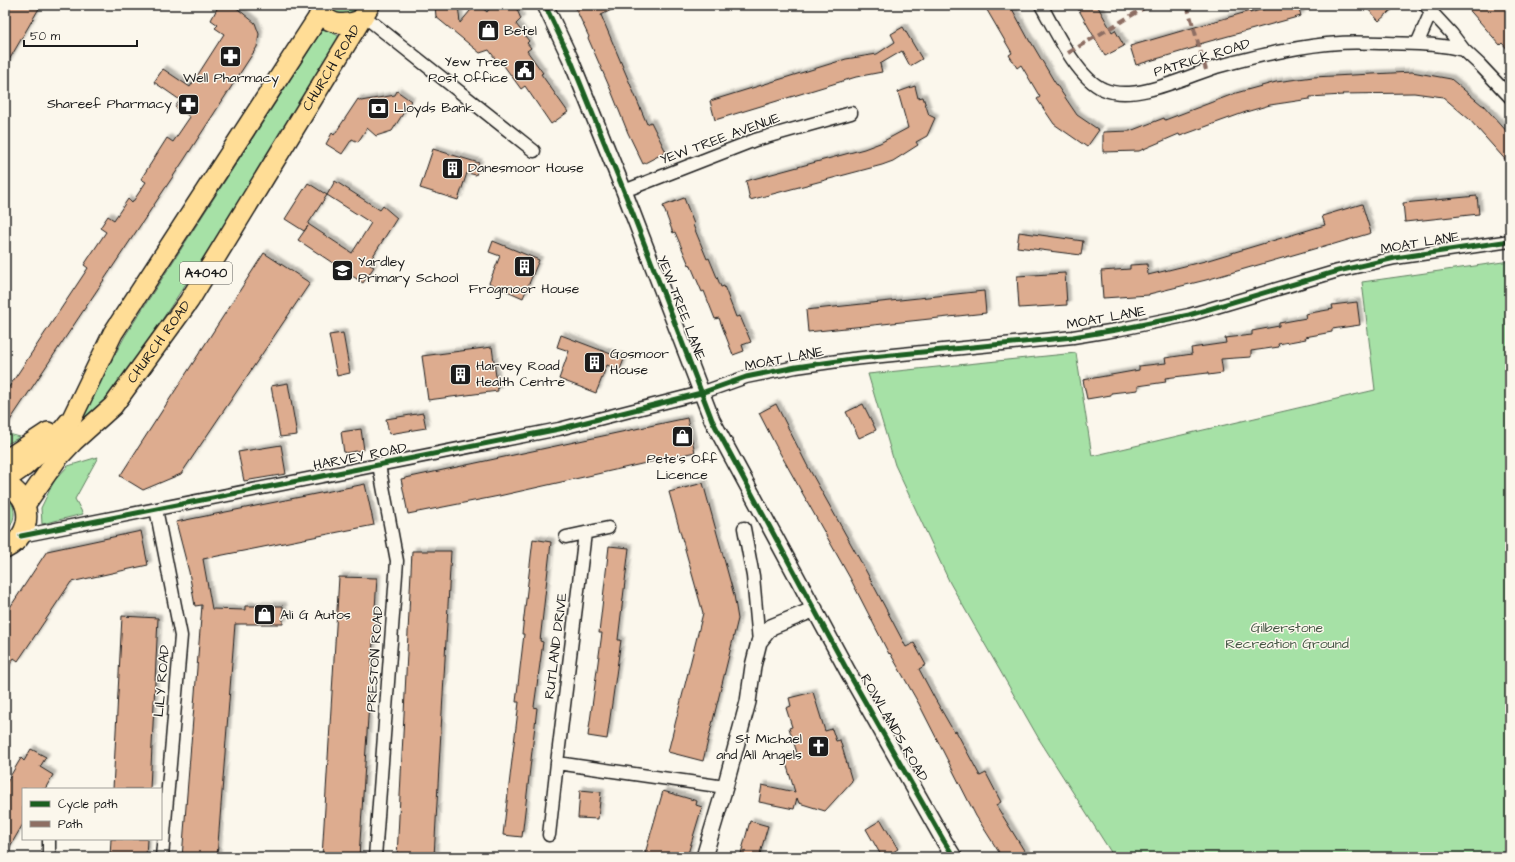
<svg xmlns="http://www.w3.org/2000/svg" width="1515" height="862" font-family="'Architects Daughter',sans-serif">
	<defs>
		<filter id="shadow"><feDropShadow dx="3.5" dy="-3.5" stdDeviation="1" flood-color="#0004"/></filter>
	</defs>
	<rect width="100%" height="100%" fill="#fbf7ec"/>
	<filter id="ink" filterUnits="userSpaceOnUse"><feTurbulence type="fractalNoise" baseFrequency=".025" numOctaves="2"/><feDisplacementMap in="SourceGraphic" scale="8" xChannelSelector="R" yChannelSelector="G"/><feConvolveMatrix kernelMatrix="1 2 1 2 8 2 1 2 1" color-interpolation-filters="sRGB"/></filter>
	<g filter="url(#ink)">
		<path fill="#a6e1a6" stroke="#617e61" d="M334 5H359C353 16 346 20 335 12Z
			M323 29 335 34 341 38C288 124 236 210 179 294 150 338 121 383 85 423L79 418 86 408 125 336Z
			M1510 261V857H1114L1039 739 950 583 895 465 868 374 1076 353 1092 456 1375 390 1362 282Z
			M5 433 20 437 5 445Z
			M98 457 75 499 83 514 42 524 41 508 54 481 68 466Z
			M5 495C18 506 16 522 5 533Z"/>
		<path fill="#ddac8f" stroke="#1c1c1c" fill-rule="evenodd" filter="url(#shadow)" d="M11 5H41L5 67V15Z
			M219 5H233L255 23 259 34 257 47 184 160 5 428V393L88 268 84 265 106 232 100 228 108 216 114 220 128 199 132 203 146 182 141 179 167 138 173 142 190 117 175 107 180 100 154 82 163 69 190 87 224 34 215 28 218 25 211 20Z
			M435 5H458L460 23 475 5H479L487 12 492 5H515L521 19 516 24 529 41 527 43 531 48 527 51 543 73 541 74 568 112 551 124 525 86 521 89 499 59 497 61 489 50 480 53 436 17Z
			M574 5H622L601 15 647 124 651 122 666 152 643 164 628 133 612 93 588 38 589 37Z
			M984 5H1010L1030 42H1031L1054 81 1077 115 1099 130 1087 147 1054 124 1037 99 1040 97 1021 65 1017 68 1009 55 1012 53Z
			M1076 5H1097L1112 32 1115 30 1124 46 1105 56Z
			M1277 5H1298L1301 16 1214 40 1196 45 1197 47 1136 65 1130 46 1250 11V13Z
			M1364 5H1397L1379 21Z
			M1465 5H1506L1510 10V52L1502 43 1500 45Z
			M903 27 922 59 910 66 902 51 880 64 882 72 856 77 715 120 710 101 846 59 877 54 895 42 891 34Z
			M1412 72 1451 79 1482 105H1483L1510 135V165L1469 119 1443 97 1414 93 1342 94 1343 95 1310 97V99L1270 105 1246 112 1180 136 1179 134 1139 151 1103 152V132L1130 131 1164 118 1165 120 1236 93 1276 82 1313 77Z
			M915 86 918 98 923 97 929 115 935 118 927 136 916 142 918 145 893 161 882 165 750 200 746 181 864 149 880 143 908 128 898 92Z
			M397 91 411 101 392 131 376 136 367 128 358 142 352 139 342 154 326 144 332 133 334 135 358 99 361 101 395 95Z
			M433 149 479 163 476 175 467 173 458 200 420 188Z
			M335 181 380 210 383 206 397 218 368 264 374 267 363 283 298 240 308 226 304 231 285 219 308 183 327 195ZM327 195 371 223 352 253 308 224Z
			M1477 196 1479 214 1405 222 1403 203Z
			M684 198 694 224 693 225 707 259 709 258 721 287 724 286 736 317 740 316 751 342 742 345 744 351 733 355 719 318 715 319 704 291 702 292 690 264 689 265 675 232 673 233 663 206Z
			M1362 204 1371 233 1331 245V244L1206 280 1149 294V295L1103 298 1101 271 1130 269V265L1147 264 1148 275 1205 261 1325 225 1322 216Z
			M1019 232 1083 241 1081 255 1017 247Z
			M493 241 539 260 523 298 489 283 500 256 489 252Z
			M264 253 310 283 181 474 143 490 120 476Z
			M1065 273 1067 305 1019 308 1017 276Z
			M984 291 986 313 808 332 806 310Z
			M1357 302 1360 325 1332 329V332L1305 337 1306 339 1278 344 1279 347 1251 351V357L1221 359 1223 373 1208 375V373L1165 378 1166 382 1138 386V390L1111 393V395L1087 399 1083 380 1139 370V366L1166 363 1165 358 1192 354 1191 348 1226 343 1225 338 1252 335V331L1279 326V323L1306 318 1305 314 1333 309 1332 305Z
			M343 333 350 373 337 376 329 335Z
			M561 335 624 359 620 370 607 365 596 393 559 379 569 351 557 347Z
			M492 347 498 391 428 400 422 356Z
			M288 383 297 435 280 437 271 386Z
			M776 404 807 465 866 571 906 647 914 643 926 665 919 669 935 699 954 732 956 731 980 776 986 773 1001 802 996 805 1028 857H1002L976 816 919 704 890 653 889 654 850 578 776 446 759 413Z
			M863 404 876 430 859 438 846 412Z
			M423 413 426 428 389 434 386 419Z
			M687 418 695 452 499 496 408 514 401 479Z
			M361 429 364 450 344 453 341 432Z
			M281 445 286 474 244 481 238 452Z
			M703 483 734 595 738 619 703 761 668 752 703 613 669 492Z
			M365 484 374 525 203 559 212 609 245 610V606H283V624H235L217 857H182L202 605 195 606 189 572 176 522Z
			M141 531 148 565 71 582 18 661 14 658 5 671V615L47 551Z
			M533 539 551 542 540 641 543 642 534 707 537 708 522 837 503 835 519 702H516L524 634H522Z
			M609 546 629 548 618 640H621L607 739 588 736 602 633H599Z
			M412 551H451L434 857H397Z
			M339 577 377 578 359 857H322Z
			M122 616 158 618 150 789H113Z
			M813 692 825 731 832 729 836 741 840 740 852 781 825 811 799 803 797 798 794 809 759 802 762 785 795 792 784 757 797 753 789 728 792 727 786 708 791 706 789 698Z
			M31 749 46 757 40 767 53 775 45 789H23V824L5 855V785L21 758 24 761Z
			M580 790 601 792 598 819 578 818Z
			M663 791 697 801 696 805 702 807 687 857H644Z
			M881 820 898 849 885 857H882L866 829Z
			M750 821 768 826 759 857H740Z
			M111 839H147L146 857H110Z"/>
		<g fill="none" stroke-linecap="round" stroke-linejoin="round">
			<defs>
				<path id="minor" d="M1041 5C1054 28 1077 78 1103 89 1134 103 1185 77 1216 67 1238 61 1261 55 1283 51 1302 47 1321 44 1340 43 1355 42 1371 43 1386 43 1414 44 1436 43 1464 50
					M1425 5 1451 33 1464 50 1480 65 1510 97
					M364 16 534 151
					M1417 44 1431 12
					M624 191 755 140 851 113
					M156 509 181 636 162 857
					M744 528 753 576 759 642
					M585 533 557 763 725 787
					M21 536 559 429 701 393 746 377 796 367 852 359 1073 337 1116 330 1189 315 1338 271 1395 258 1510 241
					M566 537 608 528
					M549 835 557 763
					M49 857V839
					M375 857 397 561 379 465"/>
				<path id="tertiary" d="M545 5 570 58 624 191 712 420 847 670 944 841 954 857
					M704 857 725 787 748 702 753 666 759 642 771 627 815 609"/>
				<g id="primary">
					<path d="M320 5C322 26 345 26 360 20"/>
					<path d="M5 458 13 455 48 432"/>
					<path d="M5 480 24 467 55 439 72 418 113 333 317 19 321 10"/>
					<path d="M5 484C34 497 34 535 5 549"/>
					<path id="s1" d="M25 505 57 459 74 441 113 406 189 301 370 5"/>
				</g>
			</defs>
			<use href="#minor" stroke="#1c1c1c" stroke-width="15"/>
			<use href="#tertiary" stroke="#1c1c1c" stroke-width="18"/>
			<use href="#primary" stroke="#1c1c1c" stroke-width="22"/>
			<use href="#minor" stroke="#fbf7ec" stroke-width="12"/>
			<use href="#tertiary" stroke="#fbf7ec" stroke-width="15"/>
			<use href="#primary" stroke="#ffdd96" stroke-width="19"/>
			<path stroke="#8d6e63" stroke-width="4" stroke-dasharray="8 4" stroke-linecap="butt" d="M1187 5 1206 70
				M1068 53 1149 5"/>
			<defs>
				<path id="cycleway" d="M545 5 570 58 624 191 712 420 847 670 944 841 954 857
					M21 536 559 429 701 393 746 377 796 367 852 359 1073 337 1116 330 1189 315 1338 271 1395 258 1510 241"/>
			</defs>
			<use href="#cycleway" stroke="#fbf7ec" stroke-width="8"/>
			<use href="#cycleway" stroke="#1b5e20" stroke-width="5"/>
		</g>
	</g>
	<defs>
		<symbol id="shop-square" viewBox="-11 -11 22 22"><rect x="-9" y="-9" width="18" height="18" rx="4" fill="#1c1c1c" stroke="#fbf7ec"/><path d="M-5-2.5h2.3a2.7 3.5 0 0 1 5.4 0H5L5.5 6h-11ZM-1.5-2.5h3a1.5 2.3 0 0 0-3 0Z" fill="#fff"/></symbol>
		<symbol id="pharmacy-square" viewBox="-11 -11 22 22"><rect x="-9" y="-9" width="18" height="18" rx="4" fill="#1c1c1c" stroke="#fbf7ec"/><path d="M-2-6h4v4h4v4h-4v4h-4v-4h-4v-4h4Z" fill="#fff"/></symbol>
		<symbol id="civic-square" viewBox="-11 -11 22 22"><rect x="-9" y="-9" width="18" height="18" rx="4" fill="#1c1c1c" stroke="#fbf7ec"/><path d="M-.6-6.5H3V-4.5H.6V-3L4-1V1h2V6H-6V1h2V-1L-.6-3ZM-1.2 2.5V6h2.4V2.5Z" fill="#fff"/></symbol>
		<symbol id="bank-square" viewBox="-11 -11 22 22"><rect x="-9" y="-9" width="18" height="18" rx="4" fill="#1c1c1c" stroke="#fbf7ec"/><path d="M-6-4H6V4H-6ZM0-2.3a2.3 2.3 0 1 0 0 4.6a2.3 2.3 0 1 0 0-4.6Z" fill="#fff"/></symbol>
		<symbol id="building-square" viewBox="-11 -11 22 22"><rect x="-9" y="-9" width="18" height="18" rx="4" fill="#1c1c1c" stroke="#fbf7ec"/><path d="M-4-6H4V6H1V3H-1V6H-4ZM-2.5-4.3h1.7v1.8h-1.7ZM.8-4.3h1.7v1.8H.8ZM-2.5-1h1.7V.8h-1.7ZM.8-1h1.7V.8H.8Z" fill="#fff"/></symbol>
		<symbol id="school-square" viewBox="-11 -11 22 22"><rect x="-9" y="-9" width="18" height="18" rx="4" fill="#1c1c1c" stroke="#fbf7ec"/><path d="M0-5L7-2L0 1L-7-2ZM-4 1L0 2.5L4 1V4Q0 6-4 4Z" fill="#fff"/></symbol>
		<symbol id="church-square" viewBox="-11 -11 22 22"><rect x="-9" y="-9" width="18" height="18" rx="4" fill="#1c1c1c" stroke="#fbf7ec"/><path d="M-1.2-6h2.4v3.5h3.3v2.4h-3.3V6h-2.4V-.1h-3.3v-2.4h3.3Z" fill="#fff"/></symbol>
	</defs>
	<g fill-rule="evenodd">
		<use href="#shop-square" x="476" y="18" width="25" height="25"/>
		<use href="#pharmacy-square" x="218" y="44" width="25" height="25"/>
		<use href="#civic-square" x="512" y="58" width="25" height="25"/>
		<use href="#pharmacy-square" x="176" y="92" width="25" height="25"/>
		<use href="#bank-square" x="366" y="96" width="25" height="25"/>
		<use href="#building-square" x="440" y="156" width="25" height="25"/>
		<use href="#building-square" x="512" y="254" width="25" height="25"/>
		<use href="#school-square" x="330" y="258" width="25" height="25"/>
		<use href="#building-square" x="582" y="350" width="25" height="25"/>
		<use href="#building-square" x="448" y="362" width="25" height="25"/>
		<use href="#shop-square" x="670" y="424" width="25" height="25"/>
		<use href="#shop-square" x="252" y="602" width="25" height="25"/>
		<use href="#church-square" x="806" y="734" width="25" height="25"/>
	</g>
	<g text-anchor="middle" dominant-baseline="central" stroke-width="3" stroke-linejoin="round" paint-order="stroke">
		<rect fill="#fbf7ec" stroke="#5f5e5a" stroke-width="1" x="180" y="262" width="52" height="22" rx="3"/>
		<g font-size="13" font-weight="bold" fill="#1c1c1c">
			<text x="206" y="273">A4040</text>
		</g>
		<g font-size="14" fill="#1c1c1c" stroke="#fbf7ec" text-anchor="start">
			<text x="504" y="31">Betel</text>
			<text x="508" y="62" text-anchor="end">Yew Tree<tspan x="508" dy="16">Post Office</tspan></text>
			<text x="231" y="78" text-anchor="middle">Well Pharmacy</text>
			<text x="172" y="104" text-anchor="end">Shareef Pharmacy</text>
			<text x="394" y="108">Lloyds Bank</text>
			<text x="468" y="168">Danesmoor House</text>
			<text x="358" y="262">Yardley<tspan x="358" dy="16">Primary School</tspan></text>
			<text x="524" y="289" text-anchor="middle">Frogmoor House</text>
			<text x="610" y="354">Gosmoor<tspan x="610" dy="16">House</tspan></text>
			<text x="476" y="366">Harvey Road<tspan x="476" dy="16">Health Centre</tspan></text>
			<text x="682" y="459" text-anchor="middle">Pete's Off<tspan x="682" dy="16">Licence</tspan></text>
			<text x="280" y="615">Ali G Autos</text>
			<text x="802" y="739" text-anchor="end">St Michael<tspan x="802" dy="16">and All Angels</tspan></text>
		</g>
		<g font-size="14" fill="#1c1c1c" stroke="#fbf7ec">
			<text transform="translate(1202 58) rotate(-17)">PATRICK ROAD</text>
			<text stroke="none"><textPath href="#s1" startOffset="536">CHURCH ROAD</textPath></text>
			<text transform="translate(720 139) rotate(-20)">YEW TREE AVENUE</text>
			<text transform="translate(1420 243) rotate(-9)">MOAT LANE</text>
			<text transform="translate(681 308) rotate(69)">YEW TREE LANE</text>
			<text transform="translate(1106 318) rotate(-10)">MOAT LANE</text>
			<text stroke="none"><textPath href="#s1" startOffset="212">CHURCH ROAD</textPath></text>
			<text transform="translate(784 359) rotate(-11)">MOAT LANE</text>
			<text transform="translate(360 457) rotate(-11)">HARVEY ROAD</text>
			<text transform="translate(556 646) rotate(-83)">RUTLAND DRIVE</text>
			<text transform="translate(375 659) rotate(-86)">PRESTON ROAD</text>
			<text transform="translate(162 681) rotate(-85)">LILY ROAD</text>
			<text transform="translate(894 728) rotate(60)">ROWLANDS ROAD</text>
		</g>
		<g font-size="14" fill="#455745" stroke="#fbf7ec">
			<text x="1287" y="628">Gilberstone<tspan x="1287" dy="16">Recreation Ground</tspan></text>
		</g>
	</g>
	<rect width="1515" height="862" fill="none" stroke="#fbf7ec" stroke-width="20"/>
	<rect x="10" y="10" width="1495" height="842" fill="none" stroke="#1c1c1c" stroke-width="1.5" filter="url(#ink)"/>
	<rect x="22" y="788" width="140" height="52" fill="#fbf7ec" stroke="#a29f99"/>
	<rect x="30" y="801" width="20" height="6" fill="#1b5e20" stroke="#a29f99"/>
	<text x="58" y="808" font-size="12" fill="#1c1c1c">Cycle path</text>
	<rect x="30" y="821" width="20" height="6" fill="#8d6e63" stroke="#a29f99"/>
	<text x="58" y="828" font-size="12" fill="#1c1c1c">Path</text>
	<path d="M24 40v6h113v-6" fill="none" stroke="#1c1c1c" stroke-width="2"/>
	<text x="30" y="40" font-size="12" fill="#1c1c1c" stroke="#fbf7ec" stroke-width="3" paint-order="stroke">50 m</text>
</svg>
